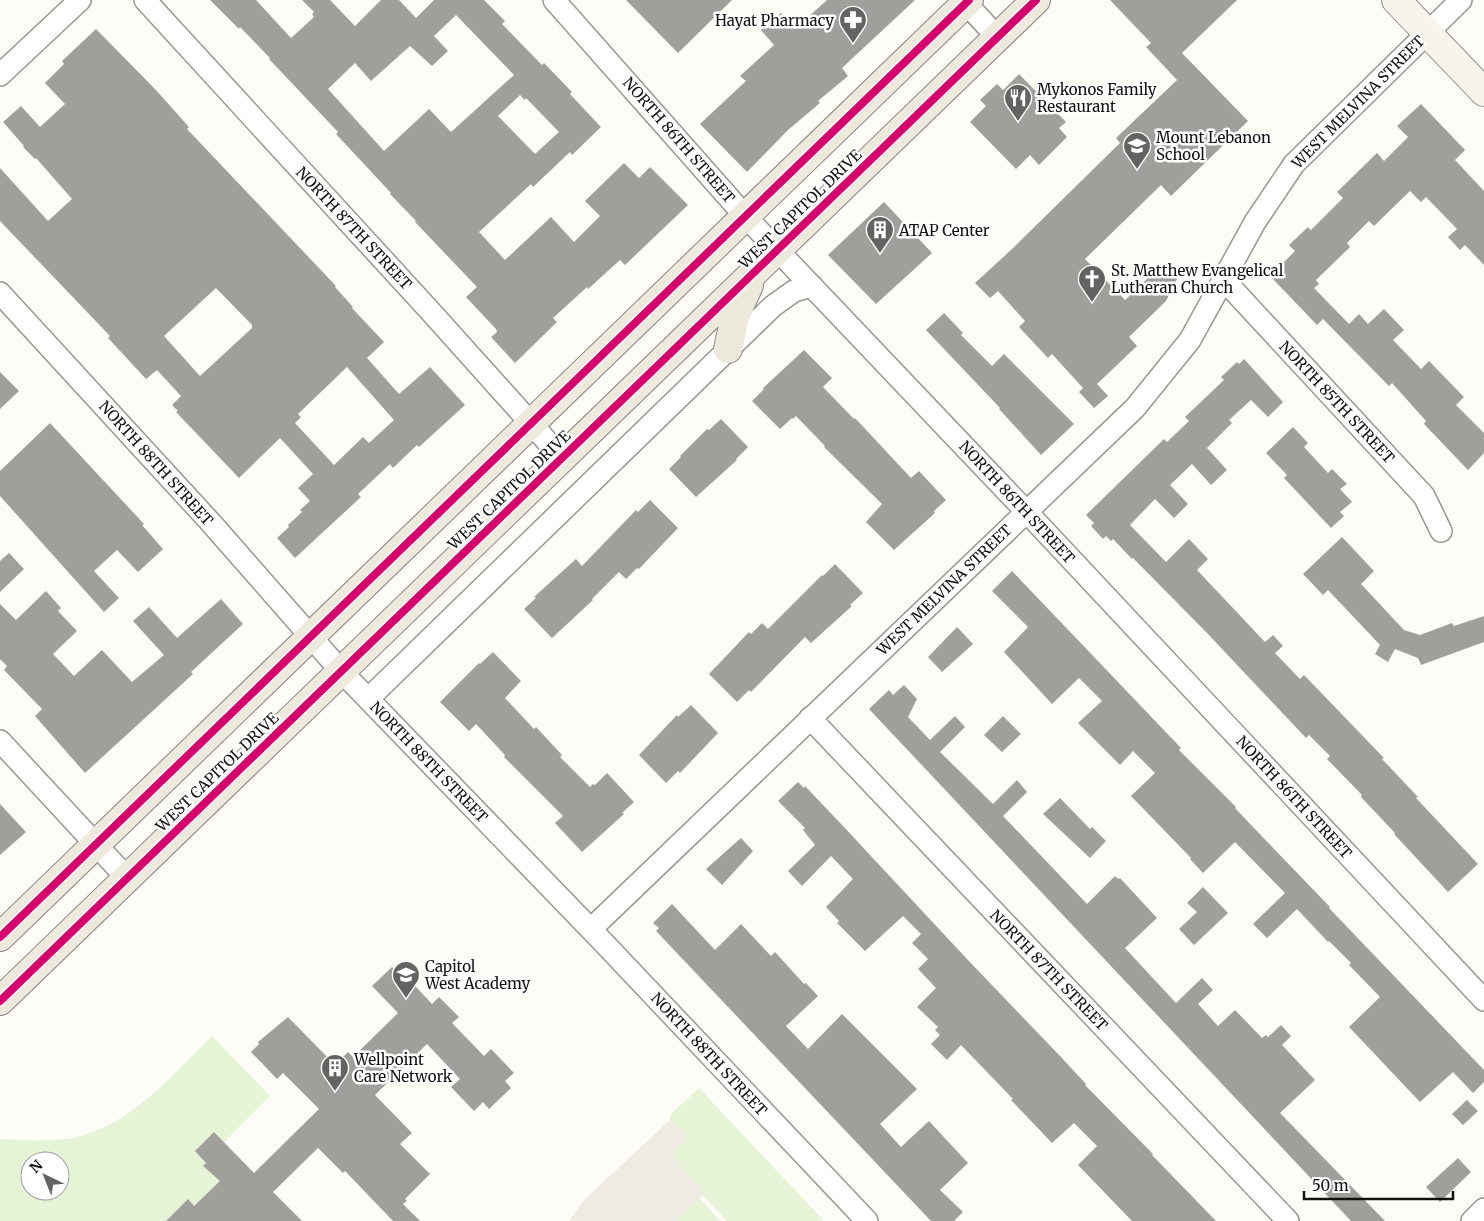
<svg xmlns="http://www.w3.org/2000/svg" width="1484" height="1221" font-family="Merriweather,serif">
	<rect width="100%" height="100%" fill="#fdfcf7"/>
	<path fill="#e7f3d7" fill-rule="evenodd" d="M212 1036 270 1096 224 1142 214 1132 195 1151 206 1163 203 1166 220 1181 194 1206 188 1200 175 1211 182 1219 169 1218 166 1221H0V1139C24 1140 48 1142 72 1138 130 1127 172 1075 212 1036ZM30 1161H60V1191H30Z
		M699 1088 824 1221H727L698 1190 700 1187 671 1155 687 1139 670 1120 671 1114Z
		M699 1198 720 1221H676Z"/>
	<path fill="#edebe2" d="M670 1120 687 1139 671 1155 700 1187 698 1190 703 1195 676 1221H569L585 1199Z"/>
	<path fill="#a19f9c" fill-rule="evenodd" d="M210 0H256L291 38 314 17 312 14 314 12 302 0H330L355 26 381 0H399L416 18 434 0H484L505 21 502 24 542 65 544 63 572 92 570 94 601 127 572 155 570 152 533 187 531 184 479 232 505 260 551 217 574 242 600 216 585 201 624 163 639 178 650 167 688 205 625 265 620 260 588 289 587 287 553 318 557 322 515 363 491 337 497 332 496 329 466 297 477 287 415 222 416 221 390 194 391 193 336 134 338 132 269 59 270 58 240 27 239 29ZM456 15 514 75 451 132 429 109 384 151 328 89 355 63 371 81 410 46 432 66 448 51 434 36ZM520 95 525 100 526 98 559 132 535 154 498 116Z
		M626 0H732L678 53Z
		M827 0H915L842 68 848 76 818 101 820 103 788 130 747 172 700 124 746 81 740 76 774 45 761 30 781 13 795 29Z
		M1110 0H1237L1182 53 1248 121 1171 196 1161 185 1085 259 1125 300 1149 277 1172 267 1179 275 1166 301 1129 337 1137 346 1097 384 1108 396 1094 408 1079 392 1083 388 1052 354 1048 358 1019 327 1025 321 998 291 990 298 975 283 1011 250 1120 143 1116 138 1177 80 1146 47 1151 43Z
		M96 29 155 89 189 127 187 129 336 286 335 287 353 307 352 308 384 342 367 358 399 394 430 367 465 405 419 447 417 445 393 468 390 464 358 494 361 497 295 558 277 538 289 527 288 525 302 512 300 510 310 501 298 488 313 474 280 438 239 478 176 412 178 411 172 405 181 396 157 370 146 379 108 338 110 336 0 221V168L48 221 72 199 36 158 35 159 23 147 24 146 3 122 21 106 40 127 65 104 45 83 64 64 62 61ZM216 288 252 325V328L200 376 164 336ZM347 367 394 420 369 443 363 437 334 465 295 423 301 417 298 414Z
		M1019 74 1066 122 1059 128 1067 137 1039 165 1030 155 1016 169 970 122 986 106 980 100 997 84 1003 90Z
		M1421 104 1465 150 1455 160 1484 191V265L1465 245 1460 250 1448 237 1457 229 1426 197 1421 202 1410 191 1374 226 1369 221 1347 243 1350 247 1316 280 1319 284 1314 288 1349 324 1359 314 1368 324 1384 309 1404 330 1393 340 1421 369 1429 361 1464 397 1456 405 1484 433V453L1468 470 1424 424 1426 421 1392 383 1389 386 1323 319 1317 325 1270 276 1295 251 1289 245 1308 227 1311 230 1343 198 1337 192 1377 153 1384 161 1408 137 1397 126Z
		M884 202 932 253 876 304 828 255Z
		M944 313 963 333 961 335 992 366 1004 354 1074 424 1041 455 999 409 1000 408 926 330Z
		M804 350 832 378 823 387 854 419 855 418 911 478 919 471 946 500 934 511 935 513 894 550 866 522 882 504 824 447 825 446 796 416 793 419 792 418 780 429 752 401 764 389 763 388Z
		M1244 359 1283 402 1268 417 1251 400 1229 420 1232 423 1207 448 1227 470 1211 485 1192 464 1170 485 1188 504 1174 518 1155 499 1130 525 1166 562 1189 539 1208 559 1197 570 1265 642 1273 635 1283 646 1275 653 1300 679 1304 675 1384 758 1382 759 1418 797 1416 798 1478 864 1448 892 1394 834 1395 833 1361 797 1362 795 1327 759 1330 756 1309 735 1306 738 1207 633 1133 558 1132 559 1113 539 1111 541 1106 536 1103 539 1091 526 1094 523 1086 515 1164 439 1167 442 1189 421 1185 417 1224 380 1221 377 1237 362 1239 364Z
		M0 372 19 391 0 409Z
		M721 419 748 447 736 459 737 460 696 497 669 469 681 457 680 456 707 429 709 430Z
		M50 423 144 524 142 525 163 549 138 572 117 550 94 571 119 598 104 612 0 496V471Z
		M1293 427 1308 443 1304 447 1328 473 1332 469 1347 484 1340 489 1352 502 1340 512 1344 516 1331 528 1284 478 1287 475 1266 453Z
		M650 500 678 528 639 569 637 568 626 579 619 572 592 599 593 600 552 638 524 609 536 598 534 597 576 559 582 566 636 510 638 512Z
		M1342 537 1374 571 1361 584 1404 630 1420 635 1452 623 1454 626 1484 616V642L1421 665 1418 658 1395 649 1388 662 1375 654 1380 645 1328 590 1323 595 1303 574Z
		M9 553 24 569 0 592V561Z
		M835 564 863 593 850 605 852 606 811 643 805 637 751 692 749 690 737 702 709 674 749 632 751 634 762 623 768 629 822 575 823 576Z
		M1012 571 1181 748 1179 750 1236 807 1235 808 1253 827 1330 907 1329 908 1484 1070V1082L1473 1093 1453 1072 1420 1102 1349 1027 1380 997 1349 965 1351 963 1329 941 1328 942 1297 909 1267 938 1253 924 1285 893 1235 842 1203 873 1190 859 1191 858 1131 796 1155 773 1133 751 1120 765 1078 723 1102 701 1079 678 1052 704 1004 652 1028 627 992 591Z
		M46 591 61 608 58 611 77 631 53 654 74 676 102 650 132 682 164 655 133 621 149 607 177 638 221 599 243 624 191 672 193 674 85 773 35 716 42 709 4 670 7 666 0 659V604L16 620Z
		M957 627 973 644 942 672 928 657Z
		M493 652 521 681 505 698 534 729 536 727 562 755 560 757 590 787 593 784 595 785 607 773 634 802 622 813 624 814 582 852 555 823 563 816 504 757 505 755 476 724 469 731 440 702 479 663 480 664Z
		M904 685 917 699 908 717 930 740 955 716 965 727 940 752 993 804 1017 780 1027 792 1003 816 1087 904 1115 876 1118 879 1120 878 1157 918 1125 948 1176 1003 1202 978 1213 990 1198 1004 1218 1026 1235 1010 1262 1038 1266 1035 1268 1037 1281 1025 1291 1036 1282 1045 1315 1080 1280 1113 1385 1221H1351L869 709 889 690 893 695Z
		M691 705 718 733 680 773 678 771 666 783 639 755 677 715 678 717Z
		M1003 716 1021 734 1002 752 984 735Z
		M798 782 804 788 805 786 843 826 966 958 1060 1056 1086 1084 1085 1085 1153 1154 1152 1155 1216 1221H1132L1078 1165 1097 1146 1074 1123 1052 1143 1011 1100 1013 1099 961 1045 947 1060 931 1044 940 1035 935 1030 938 1027 917 1007 936 988 918 969 928 959 912 943 921 934 903 916 865 951 837 923 839 921 826 907 853 879 831 856 802 886 788 871 815 845 803 830 805 828 778 801Z
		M1060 798 1090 829 1092 827 1106 841 1090 858 1043 814Z
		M0 804 26 832 0 855Z
		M741 838 753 851 722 885 706 869Z
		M1203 887 1228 913 1194 945 1179 929 1197 912 1187 903Z
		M672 904 715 950 741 924 771 956 775 952 804 984 806 983 818 996 786 1026 808 1049 842 1014 917 1089 880 1124 901 1147 929 1121 968 1163 940 1190 963 1212 954 1221H931L656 931 659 928 653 923Z
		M392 967 401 976 404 974 432 1004 439 997 459 1017 452 1023 484 1056 491 1049 514 1073 505 1081 511 1088 489 1109 483 1102 474 1111 451 1087 460 1079 427 1044 375 1095 412 1133 400 1144 430 1174 405 1199 407 1201 403 1204 420 1221H393L345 1171 343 1173 318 1148 273 1192 302 1221H166L188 1199 194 1206 220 1181 203 1166 206 1163 195 1151 214 1132 254 1173 319 1109 283 1073 277 1079 251 1052 259 1044 258 1042 288 1017 335 1065 348 1052 353 1057 398 1013 372 986Z
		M1467 1100 1478 1111 1463 1125 1452 1114Z
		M1458 1158 1471 1172 1440 1202 1426 1187Z"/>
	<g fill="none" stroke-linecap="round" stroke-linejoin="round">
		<defs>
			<path id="street" d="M145 0 431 312 562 458
				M554 0 745 216 1039 525 1484 1000
				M963 0 998 38
				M0 75 80 0
				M1224 280 1424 496 1441 531
				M0 293 212 524 341 671 603 942 867 1221
				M368 699 773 306 794 291 812 286
				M810 718 1288 1221
				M0 741 127 878
				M591 929 1135 408 1190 340 1255 222 1294 164 1461 0
				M1472 1221 1484 1209"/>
			<path id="secondary" d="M1396 0 1484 92"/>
			<path id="primary" d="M728 349 735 316 749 285
				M0 937 969 0
				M0 1001 1036 0"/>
		</defs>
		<use href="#street" stroke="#979795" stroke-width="24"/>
		<use href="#secondary" stroke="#8e8d8b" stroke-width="30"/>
		<use href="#primary" stroke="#858482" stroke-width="30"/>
		<use href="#street" stroke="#fffffe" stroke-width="21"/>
		<use href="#secondary" stroke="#f6f4eb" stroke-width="28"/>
		<use href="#primary" stroke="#ede9dc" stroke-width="28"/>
		<defs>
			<path id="cycleway" d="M0 937 969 0
				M0 1001 1036 0"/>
		</defs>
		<use href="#cycleway" stroke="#fff" stroke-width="11"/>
		<use href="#cycleway" stroke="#d6006c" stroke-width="8"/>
	</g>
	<defs>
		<symbol id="pharmacy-pin" viewBox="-11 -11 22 30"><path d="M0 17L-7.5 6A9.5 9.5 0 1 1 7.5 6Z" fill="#646362" stroke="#fff"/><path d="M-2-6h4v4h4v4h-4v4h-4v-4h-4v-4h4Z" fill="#fff"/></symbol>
		<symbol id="restaurant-pin" viewBox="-11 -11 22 30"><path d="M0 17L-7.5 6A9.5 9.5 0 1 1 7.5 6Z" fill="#646362" stroke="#fff"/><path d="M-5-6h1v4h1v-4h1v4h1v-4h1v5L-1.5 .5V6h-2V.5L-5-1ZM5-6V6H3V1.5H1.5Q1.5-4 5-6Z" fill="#fff"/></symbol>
		<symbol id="school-pin" viewBox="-11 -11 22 30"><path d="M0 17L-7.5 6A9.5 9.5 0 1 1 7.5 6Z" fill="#646362" stroke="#fff"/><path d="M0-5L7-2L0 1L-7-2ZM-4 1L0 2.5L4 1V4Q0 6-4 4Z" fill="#fff"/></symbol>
		<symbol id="building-pin" viewBox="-11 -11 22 30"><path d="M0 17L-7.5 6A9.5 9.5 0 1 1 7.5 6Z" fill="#646362" stroke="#fff"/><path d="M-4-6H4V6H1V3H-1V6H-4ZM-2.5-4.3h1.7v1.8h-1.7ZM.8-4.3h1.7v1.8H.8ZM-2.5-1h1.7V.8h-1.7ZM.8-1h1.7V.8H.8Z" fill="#fff"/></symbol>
		<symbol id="church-pin" viewBox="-11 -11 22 30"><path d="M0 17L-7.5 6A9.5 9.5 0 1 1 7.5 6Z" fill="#646362" stroke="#fff"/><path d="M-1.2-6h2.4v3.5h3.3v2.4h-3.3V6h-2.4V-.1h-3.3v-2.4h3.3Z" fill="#fff"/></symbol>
	</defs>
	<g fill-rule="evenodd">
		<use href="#pharmacy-pin" x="837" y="4" width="32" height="43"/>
		<use href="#restaurant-pin" x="1002" y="82" width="32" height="43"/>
		<use href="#school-pin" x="1121" y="130" width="32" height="43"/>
		<use href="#building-pin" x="864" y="214" width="32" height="43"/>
		<use href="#church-pin" x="1076" y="263" width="32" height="43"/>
		<use href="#school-pin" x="390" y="959" width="32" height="43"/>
		<use href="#building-pin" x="319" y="1052" width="32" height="43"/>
	</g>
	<g text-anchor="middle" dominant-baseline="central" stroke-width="5" stroke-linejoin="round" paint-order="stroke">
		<g font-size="15" fill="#111" stroke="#fff" text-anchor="start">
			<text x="834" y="20" text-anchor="end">Hayat Pharmacy</text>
			<text x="1037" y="89">Mykonos Family<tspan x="1037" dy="17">Restaurant</tspan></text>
			<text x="1156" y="137">Mount Lebanon<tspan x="1156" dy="17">School</tspan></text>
			<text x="899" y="230">ATAP Center</text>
			<text x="1111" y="270">St. Matthew Evangelical<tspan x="1111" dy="17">Lutheran Church</tspan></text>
			<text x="425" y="966">Capitol<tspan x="425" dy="17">West Academy</tspan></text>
			<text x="354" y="1059">Wellpoint<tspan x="354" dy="17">Care Network</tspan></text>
		</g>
		<g font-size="15" fill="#111" stroke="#fff">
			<text transform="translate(1358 102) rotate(-45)">WEST MELVINA STREET</text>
			<text transform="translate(679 140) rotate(49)">NORTH 86TH STREET</text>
			<text transform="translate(800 209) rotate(-44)">WEST CAPITOL DRIVE</text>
			<text transform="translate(354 228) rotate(47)">NORTH 87TH STREET</text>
			<text transform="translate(1337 402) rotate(47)">NORTH 85TH STREET</text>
			<text transform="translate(156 463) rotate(48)">NORTH 88TH STREET</text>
			<text transform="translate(509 490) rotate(-44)">WEST CAPITOL DRIVE</text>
			<text transform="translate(1017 502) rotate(47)">NORTH 86TH STREET</text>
			<text transform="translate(944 590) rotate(-44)">WEST MELVINA STREET</text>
			<text transform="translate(429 762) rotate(46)">NORTH 88TH STREET</text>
			<text transform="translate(217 772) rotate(-44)">WEST CAPITOL DRIVE</text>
			<text transform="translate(1294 797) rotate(47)">NORTH 86TH STREET</text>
			<text transform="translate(1049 970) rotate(46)">NORTH 87TH STREET</text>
			<text transform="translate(709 1054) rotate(47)">NORTH 88TH STREET</text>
		</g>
	</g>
	<g transform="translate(45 1176) rotate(317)"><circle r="24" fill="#ffffff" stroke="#a0a0a0"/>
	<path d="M0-4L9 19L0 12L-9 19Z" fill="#646362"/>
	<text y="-8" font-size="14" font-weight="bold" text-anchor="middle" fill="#111111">N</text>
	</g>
	<path d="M1304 1191v8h149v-8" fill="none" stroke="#111111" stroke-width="2.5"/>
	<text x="1312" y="1191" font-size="15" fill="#111111" stroke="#ffffff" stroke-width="4" paint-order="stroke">50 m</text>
</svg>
